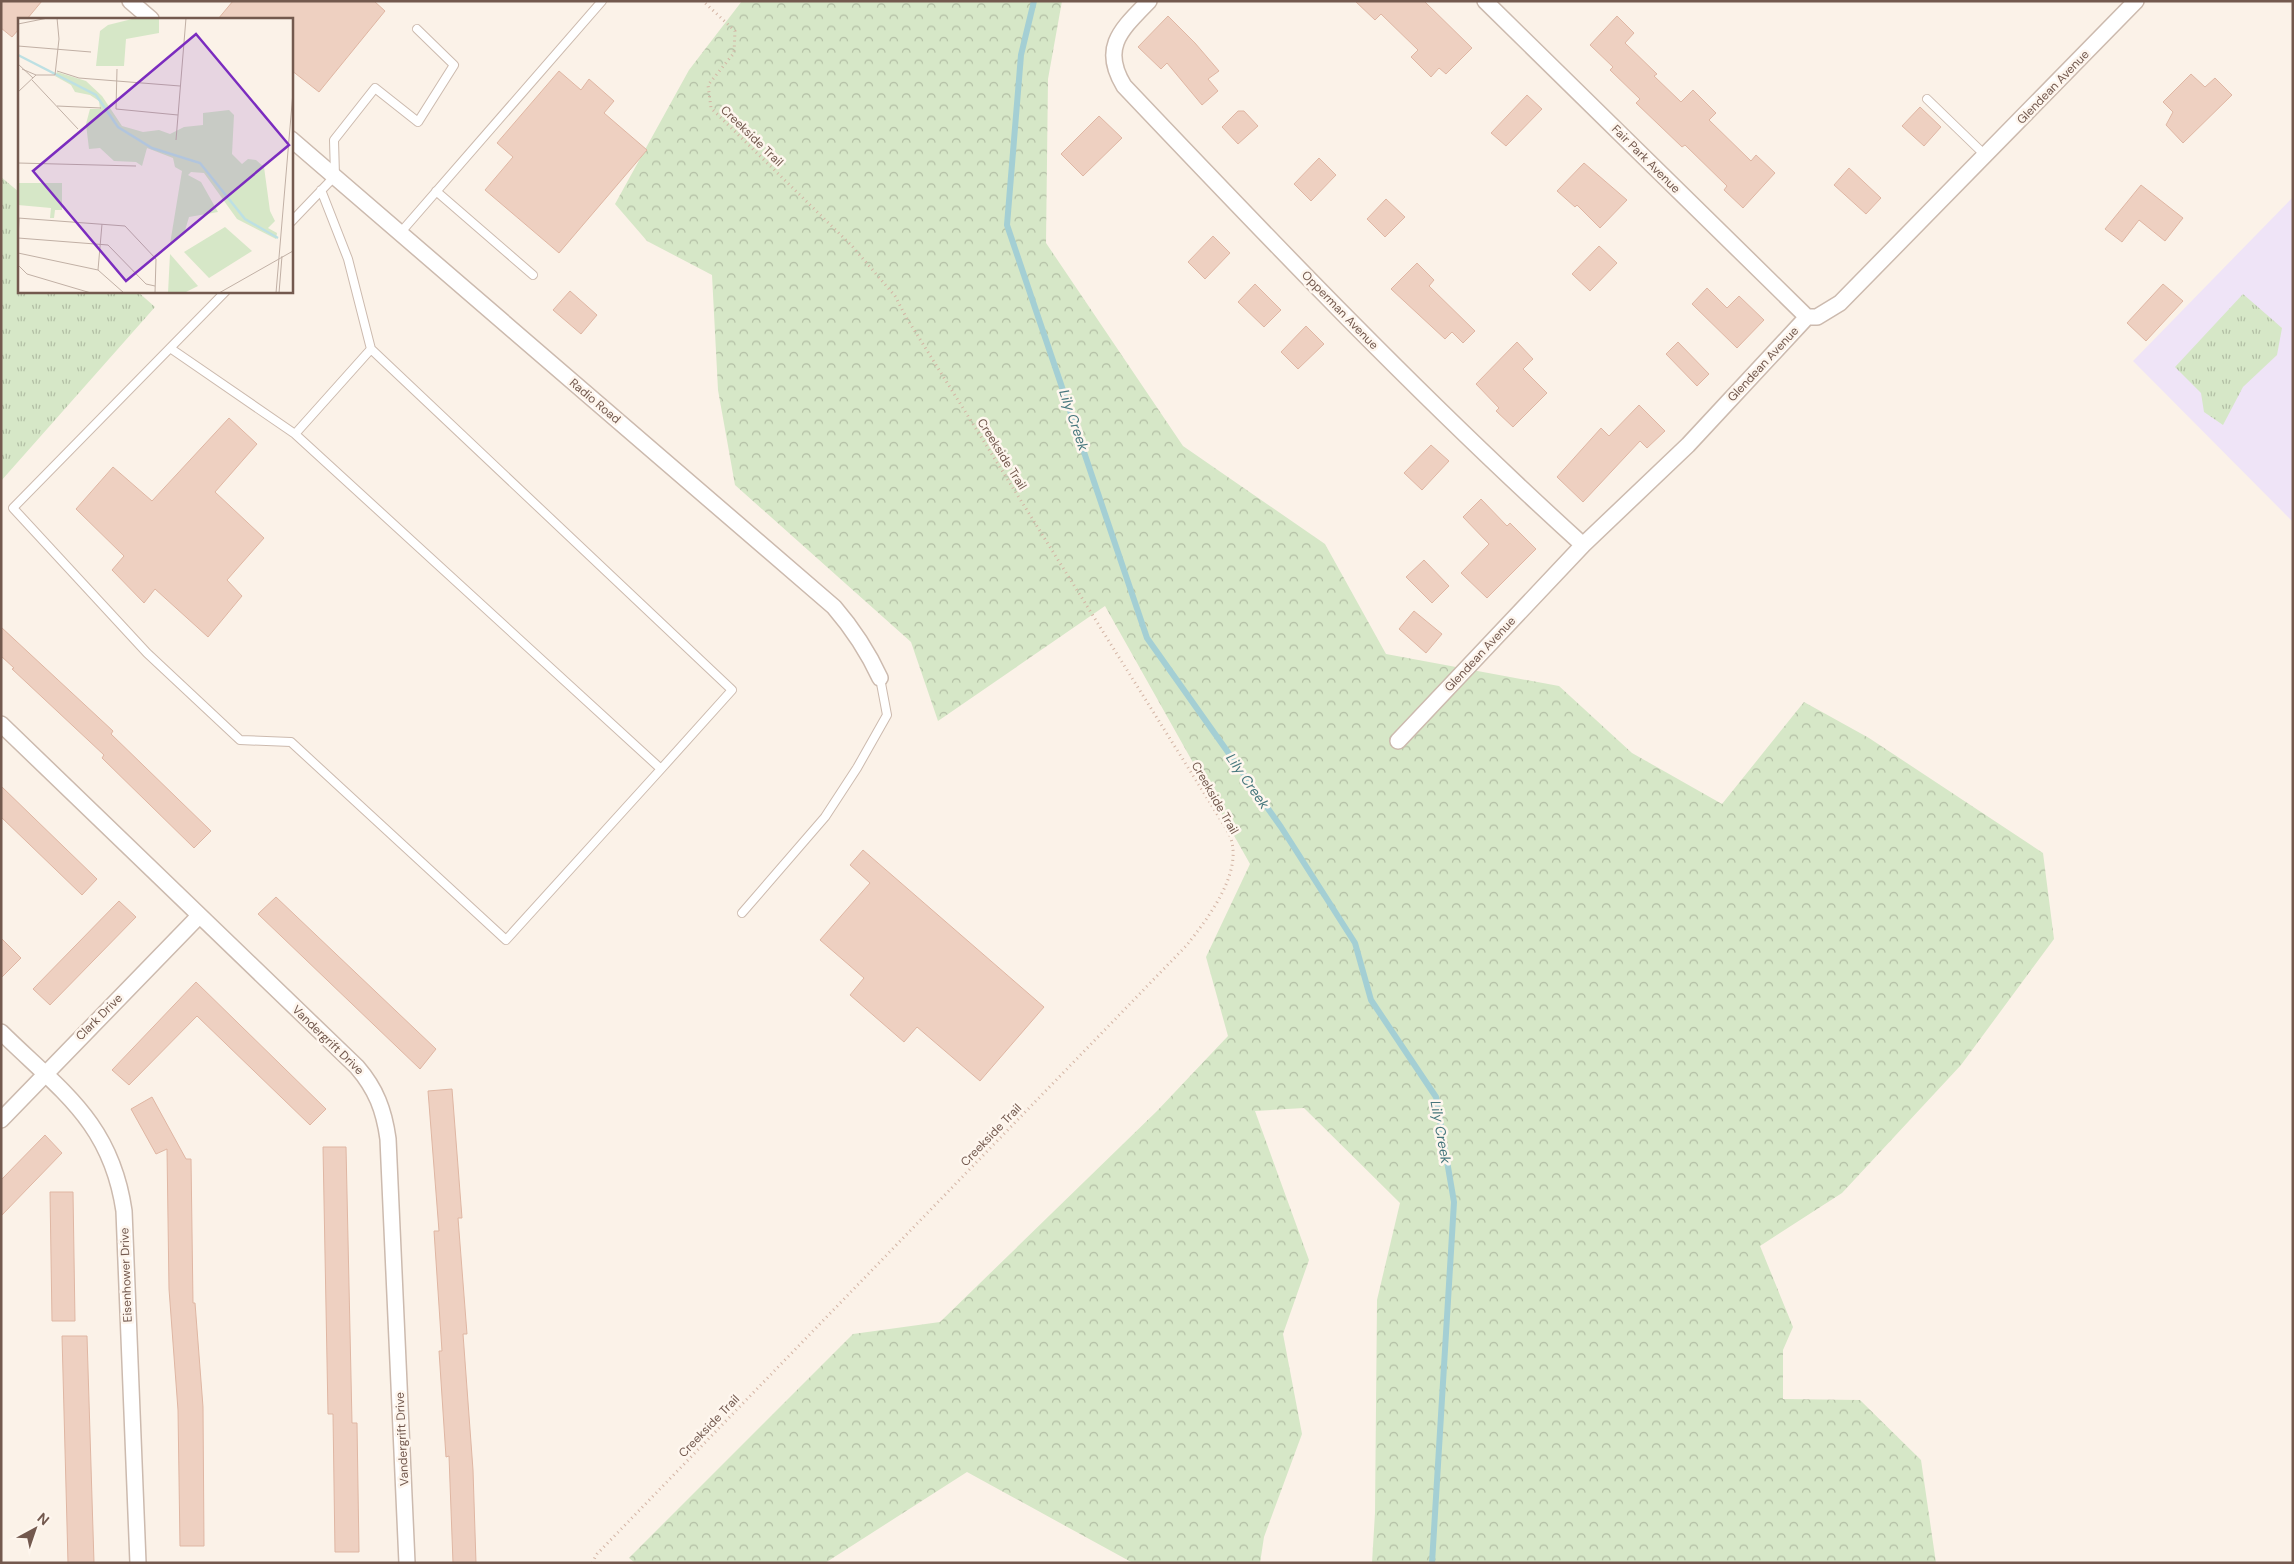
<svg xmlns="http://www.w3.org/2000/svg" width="2294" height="1564" font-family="'DM Sans',sans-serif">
	<defs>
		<pattern id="forest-crowns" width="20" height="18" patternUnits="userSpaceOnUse" patternTransform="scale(1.25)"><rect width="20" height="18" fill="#d6e7c7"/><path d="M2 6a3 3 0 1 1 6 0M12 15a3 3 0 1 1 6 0" fill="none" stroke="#b2bea4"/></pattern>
		<pattern id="park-tufts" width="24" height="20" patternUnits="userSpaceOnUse" patternTransform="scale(1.25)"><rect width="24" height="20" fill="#d6e7c7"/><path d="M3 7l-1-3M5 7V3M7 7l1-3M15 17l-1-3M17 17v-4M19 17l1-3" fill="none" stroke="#b2bea4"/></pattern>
	</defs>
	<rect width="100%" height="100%" fill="#fbf2e8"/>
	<path fill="#efe4f7" d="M2293 197V522L2133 361Z"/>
	<path fill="url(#forest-crowns)" d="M742 1H1062L1048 79 1046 243 1183 446 1325 544 1386 654 1559 686 1632 753 1722 804 1804 702 1869 738 2043 853 2054 939 1961 1065 1842 1193 1760 1246 1793 1327 1783 1350V1399L1860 1400 1921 1460 1936 1563H1372L1375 1513 1377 1300 1400 1203 1304 1108 1255 1111 1309 1260 1283 1334 1302 1434 1264 1537 1260 1563H1133L967 1472 825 1563H635L629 1558 853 1334 940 1322 1157 1111 1228 1036 1206 957 1250 864 1105 606 938 721 911 642 735 485 718 390 712 275 647 241 615 204 689 70Z"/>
	<path fill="url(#park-tufts)" d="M1 177 19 192V291H137L155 307 1 481Z
		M2243 294 2282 328 2277 355 2243 387 2223 425 2204 412 2201 393 2175 367Z"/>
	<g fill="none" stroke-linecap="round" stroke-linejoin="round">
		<path stroke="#a4cfd4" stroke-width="6" d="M1034 1 1021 55 1007 225 1147 638 1281 827 1355 943 1371 1000 1436 1097 1454 1202 1432 1563"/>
	</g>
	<path fill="#eed0c1" stroke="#dfb6a3" d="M1 1H42L27 19H19V29L12 37 1 28Z
		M233 1H374L385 11 319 92 291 70V19H218Z
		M1355 1H1424L1472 48 1446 74 1439 68 1431 77 1411 57 1418 50 1381 14 1375 20Z
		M1168 16 1195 43 1219 71 1208 79 1218 91 1202 105 1167 63 1161 69 1138 47Z
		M1617 16 1634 33 1625 43 1657 74 1654 76 1681 102 1693 90 1716 113 1709 120 1751 161 1756 155 1775 173 1743 208 1724 190 1727 186 1685 145 1682 147 1636 103 1640 99 1610 70 1613 67 1590 45Z
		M559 71 581 90 589 79 614 101 604 113 647 150 559 253 485 190 513 157 497 143Z
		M2191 74 2205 87 2215 78 2232 95 2183 143 2166 125 2173 112 2163 102Z
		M1527 95 1542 109 1506 146 1491 133Z
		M1920 107 1941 127 1924 146 1902 126Z
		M1238 111H1244L1258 126 1238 144 1222 127Z
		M1099 116 1122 138 1083 176 1061 154Z
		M1319 158 1336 175 1311 201 1294 184Z
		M1584 163 1627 200 1600 228 1577 205 1575 207 1557 191Z
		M1849 168 1881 198 1866 214 1834 185Z
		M2141 185 2183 218 2165 241 2139 220 2122 242 2105 229Z
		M1386 199 1405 217 1385 237 1367 219Z
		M1213 236 1230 253 1205 279 1188 262Z
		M1599 246 1617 263 1590 291 1572 274Z
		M1417 263 1434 280 1429 286 1475 331 1463 343 1452 332 1445 339 1391 289Z
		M1255 284 1281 310 1264 327 1238 302Z
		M2163 284 2183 301 2146 341 2127 323Z
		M1707 288 1727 308 1739 296 1764 320 1737 348 1692 304Z
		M570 291 597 315 581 334 553 310Z
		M1306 326 1324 344 1298 369 1281 352Z
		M1517 342 1533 359 1523 369 1547 393 1513 427 1496 411 1499 408 1476 384Z
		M1678 342 1709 374 1697 386 1666 354Z
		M1639 405 1665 431 1647 448 1640 441 1583 502 1557 477 1601 428 1609 436Z
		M229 418 257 444 215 492 264 538 227 580 242 596 208 637 155 589 144 603 112 570 124 556 76 509 113 467 152 501Z
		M1431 445 1449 461 1422 490 1404 473Z
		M1481 499 1507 526 1510 523 1536 549 1487 598 1461 573 1489 544 1463 517Z
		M1424 560 1449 586 1432 603 1406 577Z
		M1414 611 1442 634 1426 653 1399 629Z
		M1 627 113 731 111 734 211 831 194 848 102 758 104 755 12 669 14 668 1 656Z
		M1 786 97 879 82 895 1 817Z
		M863 850 1044 1007 980 1081 917 1027 904 1042 850 995 864 978 820 940 870 883 850 865Z
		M276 897 436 1049 420 1069 258 914Z
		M119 901 136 917 50 1005 33 989Z
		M1 938 21 958 1 978Z
		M196 982 326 1109 310 1125 197 1016 129 1085 112 1070Z
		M452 1089 462 1218H458L467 1334H463L473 1470 476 1563H453L449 1456 446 1457 439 1351H442L434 1231H439L428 1091Z
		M152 1097 186 1159H191L193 1303H195L203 1407 204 1546H180L178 1410 169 1289 167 1149 156 1154 131 1109Z
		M45 1135 62 1153 1 1216V1180Z
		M323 1147H346L352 1423H357L359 1552H335L333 1414H328Z
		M50 1192H73L75 1321H52Z
		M62 1336H87L94 1563H68Z"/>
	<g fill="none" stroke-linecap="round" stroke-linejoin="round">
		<defs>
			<path id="lane" d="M1927 99 1986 156
				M436 191 533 275
				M291 222 335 176 334 140 375 88 418 122 454 65 417 29
				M401 232 602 1
				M170 348 295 434 661 769 506 940 291 742 240 740 147 653 13 508 226 291
				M371 349 732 690 661 769
				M295 434 371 349 348 259 321 190
				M742 913 825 817 857 768 887 715 880 678"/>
			<path id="street" d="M130 1 151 19
				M1149 1C1122 29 1100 47 1124 86 1273 243 1422 399 1583 545
				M1485 1 1807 317
				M291 139 834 607C853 629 868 652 880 678
				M1807 317H1817L1840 303 2136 1
				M1 724 357 1067C376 1089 384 1110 388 1139L407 1563
				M1398 741 1583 545 1688 445 1807 317
				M1 1032C61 1091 111 1122 124 1211L138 1563
				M1 1120 199 916"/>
		</defs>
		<use href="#lane" stroke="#ccbaae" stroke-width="10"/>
		<use href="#street" stroke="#ccbaae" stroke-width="18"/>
		<path stroke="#d3b4a4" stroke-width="3" stroke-dasharray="1 4" stroke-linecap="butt" d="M592 1563 597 1554 1187 945C1208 918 1244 872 1230 836 1226 827 1219 818 1214 809L906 317 895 296 852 246 711 108 708 85 734 53 735 31 703 1"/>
		<use href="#lane" stroke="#fff" stroke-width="8"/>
		<use href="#street" stroke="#fff" stroke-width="15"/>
	</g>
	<g text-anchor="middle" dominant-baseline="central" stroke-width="5" stroke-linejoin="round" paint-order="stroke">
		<g font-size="12" fill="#73594e" stroke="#fef6ee">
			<text transform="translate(2053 87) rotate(-46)">Glendean Avenue</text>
			<text transform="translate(752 136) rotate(44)">Creekside Trail</text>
			<text transform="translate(1646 159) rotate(45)">Fair Park Avenue</text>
			<text transform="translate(1340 310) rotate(46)">Opperman Avenue</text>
			<text transform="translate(1763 364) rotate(-47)">Glendean Avenue</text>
			<text transform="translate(595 401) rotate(40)">Radio Road</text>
			<text transform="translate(1002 454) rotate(58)">Creekside Trail</text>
			<text transform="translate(1480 654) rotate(-47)">Glendean Avenue</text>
			<text transform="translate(1215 798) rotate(60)">Creekside Trail</text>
			<text transform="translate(99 1017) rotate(-45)">Clark Drive</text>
			<text transform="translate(328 1040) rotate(44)">Vandergrift Drive</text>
			<text transform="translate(991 1135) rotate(-46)">Creekside Trail</text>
			<text transform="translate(126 1275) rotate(-92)">Eisenhower Drive</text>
			<text transform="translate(709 1426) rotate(-46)">Creekside Trail</text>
			<text transform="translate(402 1439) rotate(-93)">Vandergrift Drive</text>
		</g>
		<g font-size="14" font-style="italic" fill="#46777d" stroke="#fef6ee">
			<text transform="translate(1074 420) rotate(71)">Lily Creek</text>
			<text transform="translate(1248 781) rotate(55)">Lily Creek</text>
			<text transform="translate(1441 1132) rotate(80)">Lily Creek</text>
		</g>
	</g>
	<g transform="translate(18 18)">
		<rect width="275" height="275" fill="#fbf2e8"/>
		<path d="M118 0H141V15L108 21 106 48H78L82 13 90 7ZM39 54 68 63 84 78 104 108 125 114 141 112 152 116 166 109 185 107V95L211 92 216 97 214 136 224 146 230 141 238 142 246 149 252 193 257 203 250 210 259 215 258 221 219 201 186 155 173 154 170 157 183 164 200 194 171 199 166 216 152 226 164 153 157 149 155 140 129 130 124 148 118 144 96 143 82 130 71 131 68 106 72 91H82L81 83 72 77 57 74 53 67 37 58ZM152 236 180 268 166 275H150Z" fill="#d6e7c7"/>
		<path d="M0 165H44V192H37L36 200H32L33 190 0 187ZM207 209 234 233 191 260 166 234Z" fill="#d6e7c7"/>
		<path fill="none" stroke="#bde0e3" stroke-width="2.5" d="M0 37 78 77 100 109 134 130 182 145 227 201 260 220"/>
		<path fill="none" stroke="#c1b0a5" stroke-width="1" d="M0 6 30 0M0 28 73 34M0 46 15 60M4 51 18 57H37L41 21 39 0M99 51 98 91 160 97M39 53 61 60 162 68M14 62 60 111M0 74 18 57M39 88 83 90M158 122 168 0M0 145 118 148M0 200 107 208 138 241 137 275M0 220 90 227 128 266 137 268M0 224 1 200M0 235 80 252 106 275M0 247 9 256 73 275M80 252 84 206M201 275 275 233M258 275 275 74M261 275 264 238"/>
		<path fill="#7b2cbf" fill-opacity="0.15" stroke="#7b2cbf" stroke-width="2.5" d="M178 16 271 127 108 263 15 153Z"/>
		<rect width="275" height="275" fill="none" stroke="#73594e" stroke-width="2.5"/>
	</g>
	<rect width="2294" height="1564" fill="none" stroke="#73594e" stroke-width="5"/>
	<g transform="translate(35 1529) rotate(40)" stroke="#fef6ee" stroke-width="4" paint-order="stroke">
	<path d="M0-4L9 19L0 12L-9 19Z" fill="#73594e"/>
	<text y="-8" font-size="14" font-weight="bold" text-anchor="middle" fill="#73594e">N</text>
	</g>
</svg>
